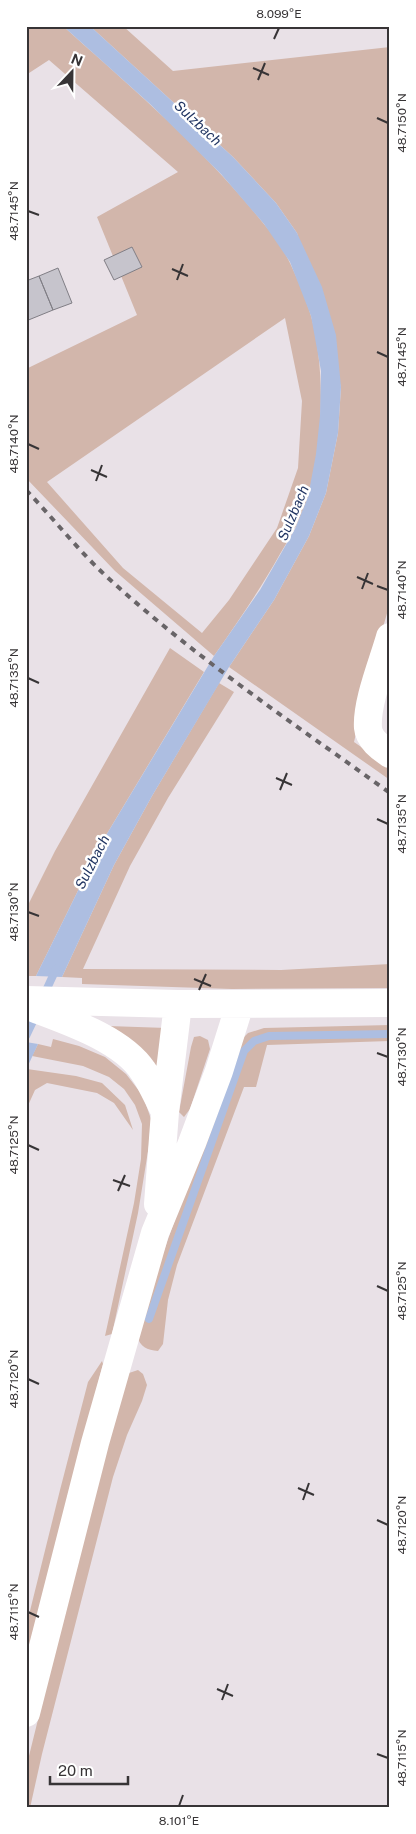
<svg xmlns="http://www.w3.org/2000/svg" width="416" height="1834" font-family="'Public Sans',sans-serif">
	<rect width="100%" height="100%" fill="#e9e1e7"/>
	<path fill="#d2b6ab" fill-rule="evenodd" d="M26 26H63C125 82 189 136 243 199 260 219 279 240 290 263 298 280 306 299 311 316 326 370 323 443 308 496 302 517 291 536 280 554 260 590 237 623 214 656L115 571 26 478V369L137 315 97 217 178 172 49 60 26 75ZM285 318 302 401 298 468 277 528 229 600 202 633 123 568 47 482Z
		M90 26H123L173 71 390 47V603L370 672 354 742 390 767V780L229 667 274 600 309 536 326 493 338 433 341 387 297 233 276 203 233 157Z
		M170 648 204 672 102 842 36 976H26V909L55 851Z
		M219 683 234 692 168 798 130 866 83 969 281 970 390 964V988L232 989 82 984V978L62 977 114 865 152 796Z
		M390 1025V1041L267 1045 256 1087H244L177 1265 168 1300 163 1344 158 1351C147 1350 140 1347 137 1336L159 1265 236 1045 248 1033 264 1028Z
		M108 1026 167 1028 162 1077Z
		M200 1036 208 1040 210 1049 190 1109 184 1117 179 1112 191 1047 194 1037Z
		M53 1039 79 1046 105 1057 126 1074 143 1096 151 1119 149 1145 138 1213 112 1334 105 1336 134 1203 141 1159 142 1124 135 1105 124 1089 109 1077 83 1066 32 1056 38 1044 51 1047Z
		M27 1069 76 1076 102 1083 125 1105 133 1130 114 1103 97 1093 47 1083 35 1090 26 1110Z
		M102 1361 103 1364 26 1663V1627L60 1490 88 1382Z
		M138 1370 143 1374 147 1385 142 1401 127 1435 113 1477 42 1754 30 1808H26V1768L80 1550 124 1383 129 1373Z"/>
	<path fill="#adbee1" d="M63 26H90L233 157 276 203 297 233 322 287 336 335 341 387 338 433 326 493 309 536 274 600 229 667 152 796 114 865 62 977 36 976 102 842 214 656 260 590 295 529 308 497 316 454 320 416 321 371 311 316 290 262 264 224 221 174 150 104Z
		M26 1042 38 1044 26 1070Z"/>
	<g fill="none" stroke-linecap="round" stroke-linejoin="round">
		<path stroke="#adbee1" stroke-width="8" d="M44 995 56 969
			M26 1036 36 1015
			M149 1319 244 1051 254 1041 269 1036 390 1034"/>
	</g>
	<path fill="#c6c4cc" stroke="#807e85" d="M132 247 142 267 114 280 104 260Z
		M58 268 72 303 53 310 39 276Z
		M39 276 53 310 26 321V281Z"/>
	<g fill="none" stroke-linecap="round" stroke-linejoin="round">
		<path stroke="#fff" stroke-width="28" d="M390 637C383 662 366 703 368 728 369 739 381 748 390 754
			M26 1000 178 1004 390 1003
			M33 1008C67 1021 122 1039 143 1071 152 1083 158 1099 165 1112
			M158 1204 165 1112 178 1004
			M26 1713 95 1443 155 1233 192 1143 219 1071 240 1004"/>
		<path stroke="#686467" stroke-width="4" stroke-dasharray="6 6" stroke-linecap="butt" d="M26 490C53 518 78 550 106 576 194 657 293 723 390 793"/>
	</g>
	<path fill="none" stroke="#373436" stroke-width="2" d="M274 39 279 28M253 68 269 75M258 80 265 63M377 118 388 123M28 211 39 215M172 269 188 276M177 280 183 264M377 352 388 357M28 444 39 449M91 470 107 477M96 481 102 465M357 577 373 584M377 586 388 590M362 589 368 573M28 678 39 683M276 778 292 785M280 790 287 773M377 819 388 824M28 912 39 916M194 979 211 986M199 990 206 974M377 1053 388 1057M28 1145 39 1150M113 1180 130 1186M118 1191 125 1175M377 1286 388 1291M28 1379 39 1384M298 1488 314 1495M303 1500 309 1483M377 1520 388 1525M28 1612 39 1617M217 1689 233 1696M222 1700 228 1684M377 1754 388 1758M179 1806 183 1795"/>
	<g text-anchor="middle" dominant-baseline="central" stroke-width="5" stroke-linejoin="round" paint-order="stroke">
		<g font-size="14" font-style="italic" fill="#223663" stroke="#fff">
			<text transform="translate(198 123) rotate(43)">Sulzbach</text>
			<text transform="translate(293 513) rotate(-67)">Sulzbach</text>
			<text transform="translate(92 862) rotate(-63)">Sulzbach</text>
		</g>
	</g>
	<rect width="416" height="1834" fill="none" stroke="#ffffff" stroke-width="55"/>
	<g transform="translate(72 72) rotate(22)" stroke="#ffffff" stroke-width="4" paint-order="stroke">
	<path d="M0-4L9 19L0 12L-9 19Z" fill="#373436"/>
	<text y="-8" font-size="14" font-weight="bold" text-anchor="middle" fill="#373436">N</text>
	</g>
	<path d="M50 1776v8h78v-8" fill="none" stroke="#373436" stroke-width="2.5"/>
	<text x="58" y="1776" font-size="15" fill="#373436" stroke="#ffffff" stroke-width="4" paint-order="stroke">20 m</text>
	<rect x="28" y="28" width="360" height="1778" fill="none" stroke="#373436" stroke-width="2"/>
	<g font-size="12" text-anchor="middle" fill="#373436">
		<text x="279" y="18">8.099°E</text>
		<text transform="translate(402 123) rotate(-90)" y="4">48.7150°N</text>
		<text transform="translate(14 211) rotate(-90)" y="4">48.7145°N</text>
		<text transform="translate(402 357) rotate(-90)" y="4">48.7145°N</text>
		<text transform="translate(14 444) rotate(-90)" y="4">48.7140°N</text>
		<text transform="translate(402 590) rotate(-90)" y="4">48.7140°N</text>
		<text transform="translate(14 678) rotate(-90)" y="4">48.7135°N</text>
		<text transform="translate(402 824) rotate(-90)" y="4">48.7135°N</text>
		<text transform="translate(14 912) rotate(-90)" y="4">48.7130°N</text>
		<text transform="translate(402 1057) rotate(-90)" y="4">48.7130°N</text>
		<text transform="translate(14 1145) rotate(-90)" y="4">48.7125°N</text>
		<text transform="translate(402 1291) rotate(-90)" y="4">48.7125°N</text>
		<text transform="translate(14 1379) rotate(-90)" y="4">48.7120°N</text>
		<text transform="translate(402 1525) rotate(-90)" y="4">48.7120°N</text>
		<text transform="translate(14 1612) rotate(-90)" y="4">48.7115°N</text>
		<text transform="translate(402 1758) rotate(-90)" y="4">48.7115°N</text>
		<text x="179" y="1825">8.101°E</text>
	</g>
</svg>
